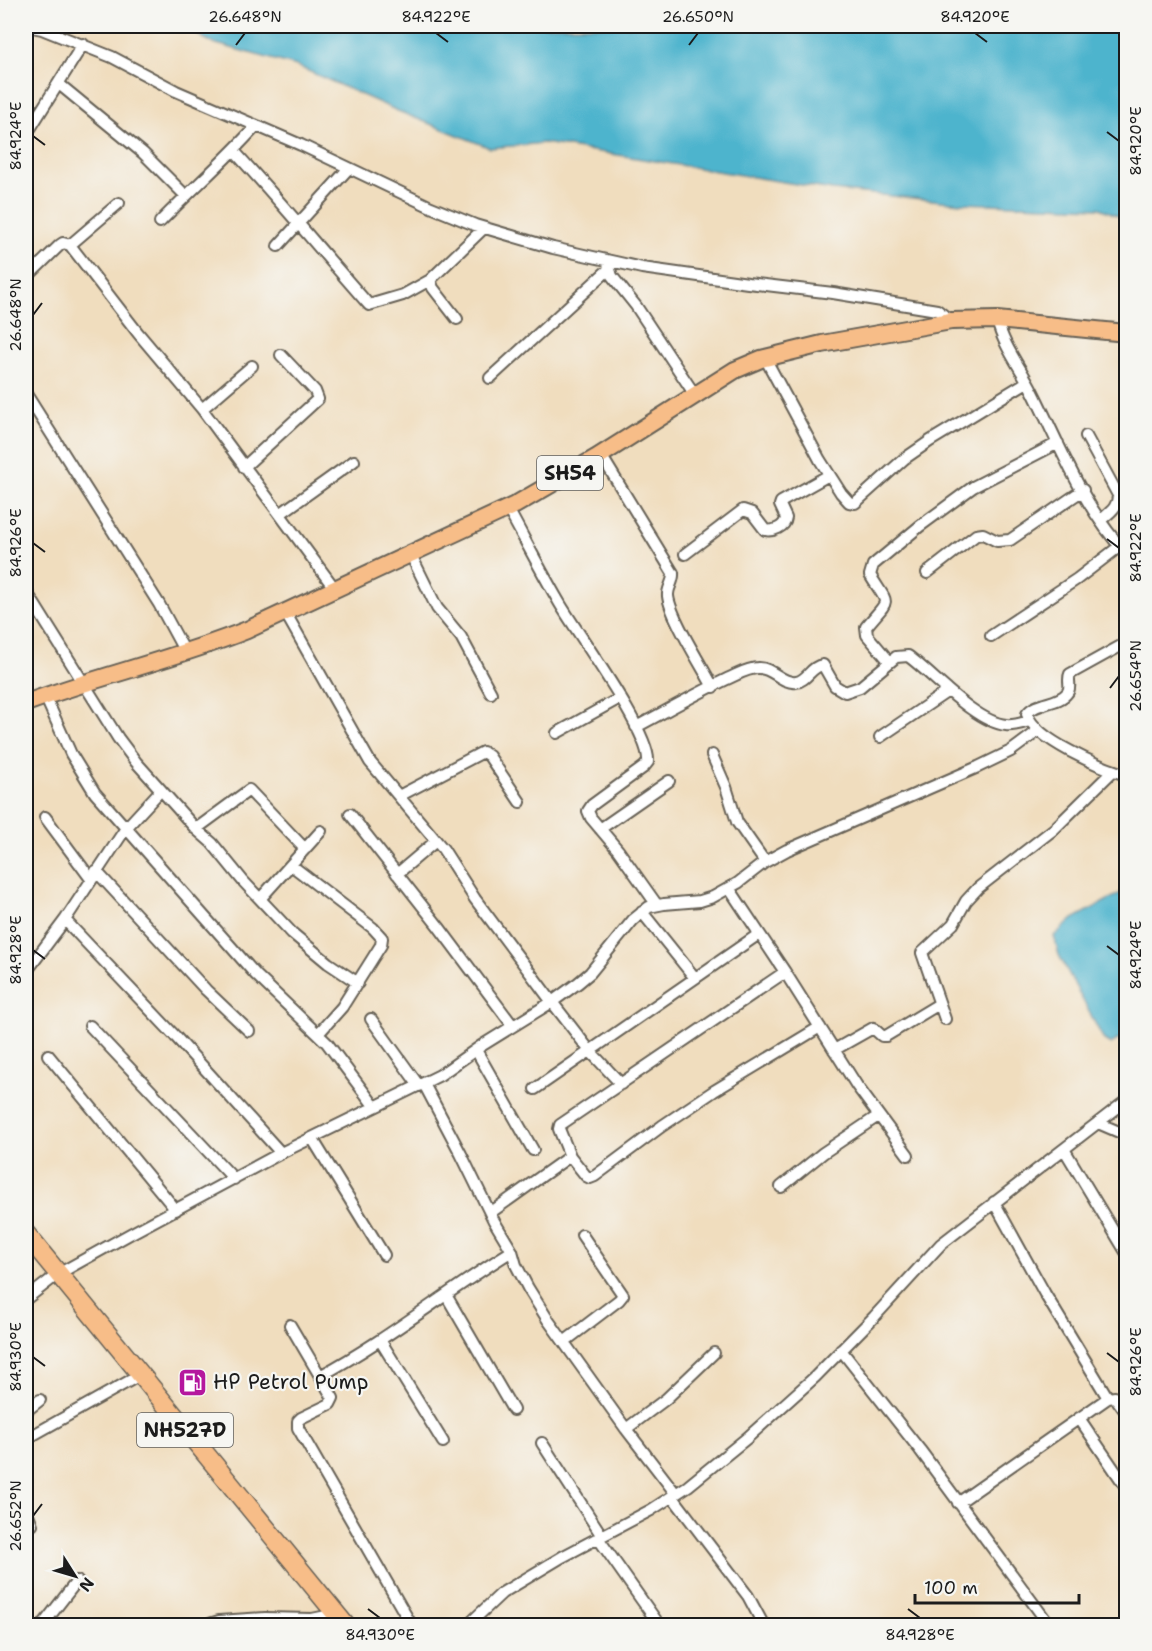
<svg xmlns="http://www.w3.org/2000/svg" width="1152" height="1651" font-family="'Shantell Sans',sans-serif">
	<rect width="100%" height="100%" fill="#f6f6f2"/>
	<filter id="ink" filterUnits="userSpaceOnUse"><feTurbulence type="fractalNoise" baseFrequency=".0167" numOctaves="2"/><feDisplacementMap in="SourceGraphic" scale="12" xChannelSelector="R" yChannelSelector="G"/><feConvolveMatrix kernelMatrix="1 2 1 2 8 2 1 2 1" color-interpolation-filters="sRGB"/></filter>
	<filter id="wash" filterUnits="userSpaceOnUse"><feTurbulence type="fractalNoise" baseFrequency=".008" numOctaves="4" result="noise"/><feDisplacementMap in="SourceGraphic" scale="24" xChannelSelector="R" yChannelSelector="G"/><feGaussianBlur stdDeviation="1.35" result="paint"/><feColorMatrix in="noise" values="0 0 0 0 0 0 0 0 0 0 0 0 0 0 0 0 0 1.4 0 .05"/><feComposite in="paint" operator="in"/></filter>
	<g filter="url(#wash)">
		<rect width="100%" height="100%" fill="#f0ddbe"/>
		<path fill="#4eb4cd" stroke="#356874" stroke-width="1.5" d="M181 26H1126V219L1100 208 961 203 833 190 544 143 490 148 398 111 297 66 213 43Z
			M1126 890V1034L1111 1044 1104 1040 1059 955 1054 936 1073 919Z"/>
	</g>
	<g filter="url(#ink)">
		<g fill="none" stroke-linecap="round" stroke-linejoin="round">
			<defs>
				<path id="minor" d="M27 26 42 29 112 57 176 91 301 145 431 207 475 225 553 248 642 268 748 283 833 293 937 310 951 321
					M59 84 143 153 186 196
					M26 135 83 44
					M234 151C280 201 324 254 369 305L403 295 430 280
					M160 222C192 189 226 160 256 126
					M70 245 119 203
					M278 246 349 168
					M607 260 612 276 636 306 695 395
					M26 278 60 245 63 243 70 245 138 333 202 409 335 589
					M457 319 433 288 430 280 484 228
					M997 320C1003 345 1020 367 1032 390 1060 445 1083 508 1126 553
					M765 358 820 460 841 493 849 502 855 503 904 459 930 441 1027 382
					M490 378 608 270
					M26 394 159 604 185 652
					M202 409 252 366
					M1086 436 1118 495C1118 508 1110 512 1101 520
					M601 455 673 573C674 582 667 588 668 596 670 616 702 666 713 687
					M244 467 318 399 315 391 281 355
					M508 509C525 540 541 571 559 602 576 632 651 733 648 762L644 767 592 805 588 811 591 818 618 850 657 905
					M280 514 354 461
					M410 553 437 608 461 637 491 693
					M685 554 743 510 752 513 765 530C773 532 785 527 786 518L780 505 781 502 829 475
					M927 573 976 535 983 534 997 541 1010 540 1083 490
					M26 591 118 738 136 762 196 829 212 843 243 881 292 933 328 963 358 983
					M285 612 370 762 443 849 475 899 552 1002 590 1051 621 1084
					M991 636 1077 579 1120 546
					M1126 643 1070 674C1067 680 1072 688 1067 693 1058 705 1036 701 1027 714 1035 740 1101 767 1126 775
					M890 662 867 635 866 627C891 596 890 608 870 575L873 565 920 526 973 487 1058 443
					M45 696 71 754 95 793 256 975 327 1043 375 1107
					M636 727C666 711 696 694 727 679 737 675 747 668 758 668 772 667 782 684 796 682 807 681 811 666 823 665L835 686 845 692 860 687 896 657 908 656C933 674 975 722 1006 725 1014 726 1022 723 1029 721
					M557 733 620 698
					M880 737 948 691
					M712 755 726 787 737 822 765 862
					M399 796 483 752 489 756 520 802
					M350 814 439 927 513 1026
					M45 817 91 879
					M196 829 249 790 305 849
					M600 829 669 781
					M291 865 373 928 382 938 381 945 342 1007 318 1034
					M96 871 206 990 249 1031
					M397 874 436 841
					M729 888 785 972 857 1086 908 1155
					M260 899 321 831
					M642 912 695 978
					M65 920 175 1036 281 1153
					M26 972 65 920 126 828 161 790
					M371 1019 419 1086
					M945 1019 922 953 953 924 966 901 978 888 1054 829 1113 771
					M90 1026 234 1179
					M476 1050 533 1150
					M834 1050 873 1028 882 1036H886L939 1004
					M48 1055 176 1210
					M424 1084 461 1154 494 1221 512 1251 516 1265 528 1288 548 1320 626 1429 676 1494
					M535 1089 759 934
					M1098 1123 1126 1135
					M312 1138 384 1255
					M1064 1149 1126 1252
					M570 1156 586 1176 590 1178 595 1176 662 1126 714 1091 820 1027
					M781 1187 823 1153 878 1116
					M994 1202 1045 1294 1108 1398
					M490 1213 570 1156 559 1129 560 1125 785 972
					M446 1295 513 1410
					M26 1299 58 1274 130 1234 281 1153 440 1075 481 1046 552 1002 578 983 590 973 633 920 649 907 664 904 700 901 713 897 738 883 765 862 787 850 978 767 1011 751 1038 731
					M290 1325 333 1398 330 1404 301 1418 298 1421V1428L412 1626
					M380 1340 443 1442
					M564 1342 619 1300 623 1295 582 1235
					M841 1350 920 1450 1050 1626
					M320 1376C387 1340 447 1291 512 1251
					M26 1411 40 1400
					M1079 1418 1126 1487
					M626 1429 666 1399 714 1353
					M26 1439 140 1375
					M542 1443 602 1536
					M672 1496 748 1596 764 1626
					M958 1503 1108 1398 1115 1397 1126 1412
					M26 1509 32 1525
					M598 1538 660 1626
					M42 1626 77 1581
					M203 1626 219 1621 265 1618 312 1619 336 1614
					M467 1626 502 1593 562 1557 651 1510 688 1486 747 1438 815 1377 874 1317 941 1244 1126 1101"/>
				<path id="primary" d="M26 703C99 676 175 659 247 630L515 505 596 458 735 370 761 359 822 344 951 321 997 320 1126 333"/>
				<path id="trunk" d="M26 1234 346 1626"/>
			</defs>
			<use href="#minor" stroke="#666055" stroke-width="14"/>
			<use href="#primary" stroke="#666055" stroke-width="20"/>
			<use href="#trunk" stroke="#666055" stroke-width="21"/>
			<use href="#minor" stroke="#fff" stroke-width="10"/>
			<use href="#primary" stroke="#f7bd88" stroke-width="16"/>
			<use href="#trunk" stroke="#f7bd88" stroke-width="18"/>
		</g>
	</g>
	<path fill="none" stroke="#1c1c1c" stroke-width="2" d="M436 33 448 42M975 33 987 42M236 45 245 33M689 45 698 33M1107 132 1119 141M33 136 45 145M33 315 42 303M1107 539 1119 548M33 543 45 552M1110 688 1119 676M1107 946 1119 955M33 950 45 959M1107 1353 1119 1362M33 1357 45 1366M33 1516 42 1504M368 1609 380 1618M908 1609 920 1618"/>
	<defs>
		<symbol id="fuel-square" viewBox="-11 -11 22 22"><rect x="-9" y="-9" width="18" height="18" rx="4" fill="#b5179e" stroke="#f6f6f2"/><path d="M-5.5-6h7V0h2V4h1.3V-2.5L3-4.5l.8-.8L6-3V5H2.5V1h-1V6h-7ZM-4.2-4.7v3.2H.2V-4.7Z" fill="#fff"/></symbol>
	</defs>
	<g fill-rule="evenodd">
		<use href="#fuel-square" x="176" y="1366" width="33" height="33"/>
	</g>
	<g text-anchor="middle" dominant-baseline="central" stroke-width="4.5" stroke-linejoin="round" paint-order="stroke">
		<g fill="#f6f6f2" stroke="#5d5d5c" stroke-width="1.5">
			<rect x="537" y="456" width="66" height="34" rx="4.5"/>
			<rect x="137" y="1413" width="96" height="34" rx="4.5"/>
		</g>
		<g font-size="20" font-weight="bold" fill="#1c1c1c">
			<text x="570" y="473">SH54</text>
			<text x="185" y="1430">NH527D</text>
		</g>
		<g font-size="21" fill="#1c1c1c" stroke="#f6f6f2" text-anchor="start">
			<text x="213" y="1382">HP Petrol Pump</text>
		</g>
	</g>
	<rect width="1152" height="1651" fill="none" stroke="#f6f6f2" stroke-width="66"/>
	<g transform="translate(75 1576) rotate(127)" stroke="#f6f6f2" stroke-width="4.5" paint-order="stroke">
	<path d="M0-4.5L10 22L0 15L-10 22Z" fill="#1c1c1c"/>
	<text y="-9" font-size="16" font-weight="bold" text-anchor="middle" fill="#1c1c1c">N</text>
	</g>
	<path d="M915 1594v9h164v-9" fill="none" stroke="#1c1c1c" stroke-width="3"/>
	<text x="924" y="1594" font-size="18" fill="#1c1c1c" stroke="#f6f6f2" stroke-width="4.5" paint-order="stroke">100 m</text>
	<rect x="33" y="33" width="1086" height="1585" fill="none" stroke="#1c1c1c" stroke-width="2"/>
	<g font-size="15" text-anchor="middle" fill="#1c1c1c">
		<text x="245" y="22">26.648°N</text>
		<text x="436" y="22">84.922°E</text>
		<text x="698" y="22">26.650°N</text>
		<text x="975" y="22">84.920°E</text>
		<text transform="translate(16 136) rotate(-90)" y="5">84.924°E</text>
		<text transform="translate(1136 141) rotate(-90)" y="5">84.920°E</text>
		<text transform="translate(16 315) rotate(-90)" y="5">26.648°N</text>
		<text transform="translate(16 543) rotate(-90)" y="5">84.926°E</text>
		<text transform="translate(1136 548) rotate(-90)" y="5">84.922°E</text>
		<text transform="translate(1136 676) rotate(-90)" y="5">26.654°N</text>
		<text transform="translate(16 950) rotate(-90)" y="5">84.928°E</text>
		<text transform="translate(1136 955) rotate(-90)" y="5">84.924°E</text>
		<text transform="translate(16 1357) rotate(-90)" y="5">84.930°E</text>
		<text transform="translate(1136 1362) rotate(-90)" y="5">84.926°E</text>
		<text transform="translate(16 1516) rotate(-90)" y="5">26.652°N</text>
		<text x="380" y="1640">84.930°E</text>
		<text x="920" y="1640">84.928°E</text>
	</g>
</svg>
